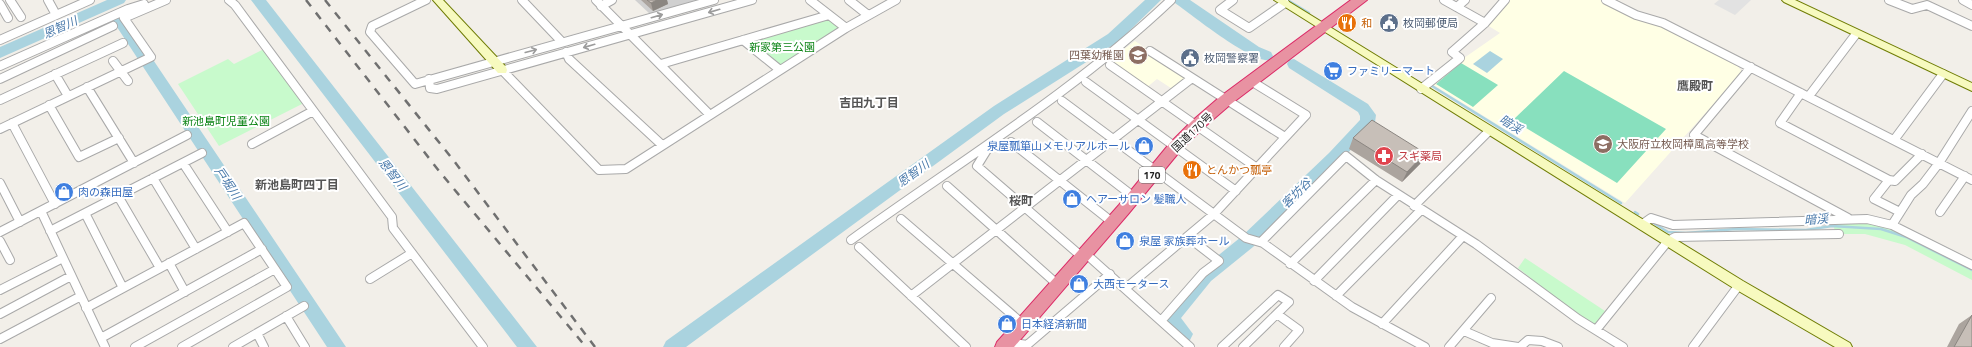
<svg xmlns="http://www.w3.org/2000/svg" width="1972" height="347" font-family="'Titillium Web','Noto Sans JP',sans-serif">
	<rect width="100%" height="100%" fill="#f2efe9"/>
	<path fill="#ffffe5" d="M1507 0H1600L1640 19 1661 26 1737 65 1742 72 1625 203 1432 84 1464 58 1500 33 1487 25Z
		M1135 41 1147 49 1145 51 1187 79 1174 90 1157 79 1146 88 1107 62Z"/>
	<path fill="#d0d0d0" d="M635 0H703L650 14Z"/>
	<path fill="#c8facc" d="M823 18 833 19 840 24 838 29 782 65 775 64 751 43V40Z
		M264 49 304 103 219 146 178 84 228 59 234 64Z
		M1833 219 1892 225 1972 265V280L1905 245 1865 234H1835Z
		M1525 258 1605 311 1595 324H1589L1518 268Z"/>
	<path fill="#88e0be" d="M1461 63 1498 85 1473 107 1436 84Z
		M1564 71 1666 129 1617 183 1513 120Z"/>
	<path fill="#e2e2e2" d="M1719 0H1751L1735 15 1714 4Z"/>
	<path fill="#aad3df" d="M1490 51 1503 59 1487 73 1473 64Z"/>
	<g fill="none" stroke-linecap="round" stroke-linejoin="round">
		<path stroke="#aad3df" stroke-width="2.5" d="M1289 1 1309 13
			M1432 86 1621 203
			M1635 212 1638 214
			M1655 224 1668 232 1686 233 1736 229 1806 230 1832 226 1881 229 1906 237 1972 270"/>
		<path fill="#aad3df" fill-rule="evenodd" d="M107 0H126L124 3 0 58V47Z
			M251 0H266L537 347H517Z
			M1145 0H1161L1118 42 1004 114 686 347H663L666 341 994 106 1108 34Z
			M1173 0H1190L1259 47 1271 52 1273 56 1271 60C1254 65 1192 15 1175 3Z
			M118 13 123 15 346 347H327L113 21 111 18 113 15Z
			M1294 59 1368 104 1376 115 1375 122 1341 161 1253 247 1211 281 1181 318 1193 334 1190 340C1175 345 1159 325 1166 311L1199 271 1241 237 1329 153 1360 120V116L1358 112 1289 68 1287 64 1289 60Z"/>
		<defs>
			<path id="street" d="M10 0 21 17
				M48 0 54 11
				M229 0 235 5 392 217 393 228 483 347
				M426 0 372 26 370 32 415 84 714 0
				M522 0 562 42
				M596 0 709 114
				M810 0 846 28
				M849 0 868 15
				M1233 0 1220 10 1249 28 1285 3
				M1444 0 1485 23
				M1606 0 1636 15 1663 23 1972 180
				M1889 0 1912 9 1927 5 1972 26
				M1963 0 1972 5
				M0 4 8 18
				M601 6 612 0
				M1457 7 1465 0
				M0 40 90 0
				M743 40 780 70
				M1150 51 1285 137
				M566 52 569 59 662 145
				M113 61 128 81
				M661 64 829 15
				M1110 65 1257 168
				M0 66 128 9 144 4
				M1751 67 1694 135 1848 218
				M502 70 599 170 626 169 846 28 896 0
				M55 74 68 96
				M0 79 113 26
				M429 79 430 88 437 89 752 0
				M1086 82 1236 191
				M87 87 134 163
				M1421 89 1460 58 1452 52 1485 23 1505 0
				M1801 93 1780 123 1889 180 1895 181 1922 154
				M1809 96 1856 34
				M0 100 123 43
				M1062 101 1246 238 1263 243 1352 307 1425 347
				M49 105 79 157 119 138
				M1037 122 1134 197
				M12 123 55 204
				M0 129 151 57 124 18 166 0
				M1894 140 1943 74
				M1011 142 1112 222
				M252 144 313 111
				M990 145 977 166 1081 256
				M183 163 228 232
				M153 178 196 249
				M1889 180 1874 199 1900 212
				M0 183 20 222
				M947 186 1057 284
				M118 196 160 268
				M1414 206 1489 131
				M41 211 105 347
				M1940 212 1965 176
				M85 213 123 288
				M901 219 1023 324
				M1641 225 1651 218 1673 225 1867 219 1892 225 1972 265
				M1892 225 1911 195 1923 184 1939 163 1972 111
				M50 231 202 153
				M0 232 187 135
				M851 240C959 162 1074 92 1171 0
				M0 241 10 260
				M1261 242 1346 156 1376 180 1476 244 1578 319 1623 347
				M859 247 966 347
				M1085 253 1190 347
				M169 263 185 292
				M1290 264 1376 180
				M370 279 412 253
				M1314 281 1398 195
				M1126 288 1214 214 1306 115 1251 81
				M0 290 63 258
				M911 296 1192 78
				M1336 296 1421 210
				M86 308 244 223 287 287 182 347
				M0 314 71 276
				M1277 314 1299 330 1284 347
				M286 316 305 347
				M1161 321 1203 273 1219 261 1188 237
				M1382 324 1463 236
				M1596 330 1668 241 1675 237 1839 234
				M1464 331 1492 343 1518 347
				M257 333 264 347
				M101 338 262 249
				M0 339 81 296
				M1007 342 1027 345 1110 274
				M135 347 275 269
				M233 347 304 306
				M1222 347 1278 295 1289 302 1243 347
				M1449 347 1491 298
				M1520 347 1528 340 1542 341 1558 347
				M1693 347 1739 285"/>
			<path id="secondary" d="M433 0H443L506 67 507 70 506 73H498Z
				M1274 0H1286L1743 281 1850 343 1852 347H1835L1735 289Z
				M1782 0H1795L1972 83V91L1784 2Z"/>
			<path id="highway" d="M1351 0H1367L1231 104 1202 129 1180 151 1129 213 1014 347H995L997 342 1119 205 1170 143 1192 121 1221 96Z"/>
		</defs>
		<use href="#street" stroke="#a9a9a9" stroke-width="10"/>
		<use href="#secondary" stroke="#707d05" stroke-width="2"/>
		<use href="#highway" stroke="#dc2a67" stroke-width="2"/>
		<use href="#street" stroke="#fff" stroke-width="8"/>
		<use href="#secondary" fill="#f7fabf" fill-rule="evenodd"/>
		<use href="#highway" fill="#e892a2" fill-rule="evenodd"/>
		<path stroke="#707070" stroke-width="2.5" stroke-dasharray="8 8" stroke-linecap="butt" d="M306 0 439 171 586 347
			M325 0 454 161 595 347"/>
	</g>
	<path fill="#aba49e" d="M641 0H667L668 4 653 11Z
		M1353 138 1425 153 1420 164 1402 182 1349 149Z
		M1972 315V347H1947L1959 324Z"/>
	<path fill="#8b8681" d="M657 0H667L668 4 653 11 651 3Z
		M1425 153 1420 164 1402 182 1407 172Z"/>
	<path fill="#c7bfb8" stroke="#8b8681" d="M647 0H657L651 3Z
		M1372 120 1425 153 1407 172 1353 138Z
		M1972 315V347H1954Z"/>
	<defs><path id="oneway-shaft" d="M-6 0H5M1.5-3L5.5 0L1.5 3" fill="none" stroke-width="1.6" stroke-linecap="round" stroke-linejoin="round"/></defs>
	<g stroke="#9c9c9c">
		<use href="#oneway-shaft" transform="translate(714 11) rotate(164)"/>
		<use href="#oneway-shaft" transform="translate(657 16) rotate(-16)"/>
		<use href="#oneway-shaft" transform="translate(589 46) rotate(164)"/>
		<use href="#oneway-shaft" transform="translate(531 51) rotate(-15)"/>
	</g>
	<defs>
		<symbol id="restaurant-disc" viewBox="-11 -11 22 22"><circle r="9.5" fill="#e8710a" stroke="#fff"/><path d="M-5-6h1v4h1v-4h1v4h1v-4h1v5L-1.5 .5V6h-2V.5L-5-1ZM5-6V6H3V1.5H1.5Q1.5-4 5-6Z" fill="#fff"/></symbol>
		<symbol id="civic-disc" viewBox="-11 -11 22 22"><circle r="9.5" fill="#5c6f8a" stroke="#fff"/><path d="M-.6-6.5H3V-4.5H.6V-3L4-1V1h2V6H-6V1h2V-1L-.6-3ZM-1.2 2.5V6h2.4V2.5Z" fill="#fff"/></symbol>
		<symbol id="school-disc" viewBox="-11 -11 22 22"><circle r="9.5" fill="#8d6e63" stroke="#fff"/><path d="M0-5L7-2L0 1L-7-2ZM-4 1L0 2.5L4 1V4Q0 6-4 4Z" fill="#fff"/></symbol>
		<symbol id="supermarket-disc" viewBox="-11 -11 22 22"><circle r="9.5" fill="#3f7fe0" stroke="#fff"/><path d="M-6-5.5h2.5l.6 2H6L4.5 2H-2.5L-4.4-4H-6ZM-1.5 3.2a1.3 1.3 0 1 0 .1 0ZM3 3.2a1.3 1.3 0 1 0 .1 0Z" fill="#fff"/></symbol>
		<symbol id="shop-disc" viewBox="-11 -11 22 22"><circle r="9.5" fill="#3f7fe0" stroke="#fff"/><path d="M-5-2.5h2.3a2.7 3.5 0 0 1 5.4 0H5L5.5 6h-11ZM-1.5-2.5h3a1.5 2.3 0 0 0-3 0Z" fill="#fff"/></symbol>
		<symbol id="pharmacy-disc" viewBox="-11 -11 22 22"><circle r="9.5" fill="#e0444e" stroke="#fff"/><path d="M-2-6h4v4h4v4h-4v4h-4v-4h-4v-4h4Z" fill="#fff"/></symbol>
	</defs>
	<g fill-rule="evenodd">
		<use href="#restaurant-disc" x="1336" y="12" width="22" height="22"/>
		<use href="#civic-disc" x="1378" y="12" width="22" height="22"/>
		<use href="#school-disc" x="1127" y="44" width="22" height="22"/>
		<use href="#civic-disc" x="1179" y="47" width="22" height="22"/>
		<use href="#supermarket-disc" x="1322" y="60" width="22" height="22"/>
		<use href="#school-disc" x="1592" y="133" width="22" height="22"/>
		<use href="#shop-disc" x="1133" y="135" width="22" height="22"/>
		<use href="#pharmacy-disc" x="1373" y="145" width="22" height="22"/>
		<use href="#restaurant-disc" x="1181" y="159" width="22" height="22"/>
		<use href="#shop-disc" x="53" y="181" width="22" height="22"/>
		<use href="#shop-disc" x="1061" y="188" width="22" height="22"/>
		<use href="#shop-disc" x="1114" y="230" width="22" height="22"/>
		<use href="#shop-disc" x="1068" y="273" width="22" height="22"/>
		<use href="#shop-disc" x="996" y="313" width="22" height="22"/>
	</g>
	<g text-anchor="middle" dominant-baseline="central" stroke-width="4" stroke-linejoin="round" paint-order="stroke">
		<rect fill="#fff" stroke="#646464" stroke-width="1" x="1139" y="167" width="26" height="16" rx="3"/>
		<g font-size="10" font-weight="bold" fill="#222">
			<text x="1152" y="175">170</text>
		</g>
		<g font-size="11" fill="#c56008" stroke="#fff" text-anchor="start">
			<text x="1361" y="23">和</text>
			<text x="1206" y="170">とんかつ瓢亭</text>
		</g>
		<g font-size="11" fill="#4e5e75" stroke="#fff" text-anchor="start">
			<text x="1403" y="23">枚岡郵便局</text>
			<text x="1204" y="58">枚岡警察署</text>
		</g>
		<g font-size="11" fill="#0c8416" stroke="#fff">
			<text x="782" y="47">新家第三公園</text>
			<text x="226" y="121">新池島町児童公園</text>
		</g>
		<g font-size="11" fill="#785e54" stroke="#fff" text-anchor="end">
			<text x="1124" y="55">四葉幼稚園</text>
			<text x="1617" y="144" text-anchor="start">大阪府立枚岡樟風高等学校</text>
		</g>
		<g font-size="11" fill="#366cbe" stroke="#fff" text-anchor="start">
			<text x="1347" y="71">ファミリーマート</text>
			<text x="1130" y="146" text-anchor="end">泉屋瓢箪山メモリアルホール</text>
			<text x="78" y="192">肉の森田屋</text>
			<text x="1086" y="199">ヘアーサロン 髪職人</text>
			<text x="1139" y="241">泉屋 家族葬ホール</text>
			<text x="1093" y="284">大西モータース</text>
			<text x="1021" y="324">日本経済新聞</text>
		</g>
		<g font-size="11" fill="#222" stroke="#fff">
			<text transform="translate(1192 132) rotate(-44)">国道170号</text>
		</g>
		<g font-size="11" fill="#be3a42" stroke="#fff" text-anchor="start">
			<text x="1398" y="156">スギ薬局</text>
		</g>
		<g font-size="12" font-style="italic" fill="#4a7aab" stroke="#fff">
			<text transform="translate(60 27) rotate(-24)">恩智川</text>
			<text transform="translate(1511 124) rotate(32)">暗渓</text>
			<text transform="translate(913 173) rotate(-36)">恩智川</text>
			<text transform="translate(393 174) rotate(52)">恩智川</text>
			<text transform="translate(228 183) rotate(56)">戸堀川</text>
			<text transform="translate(1296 193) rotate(-45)">客坊谷</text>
			<text transform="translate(1816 219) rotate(-5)">暗渓</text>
		</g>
		<g font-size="12" font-weight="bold" fill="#555" stroke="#fff">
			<text x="1695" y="85">鷹殿町</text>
			<text x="869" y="102">吉田九丁目</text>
			<text x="297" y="184">新池島町四丁目</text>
			<text x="1021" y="200">桜町</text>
		</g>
	</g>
</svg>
